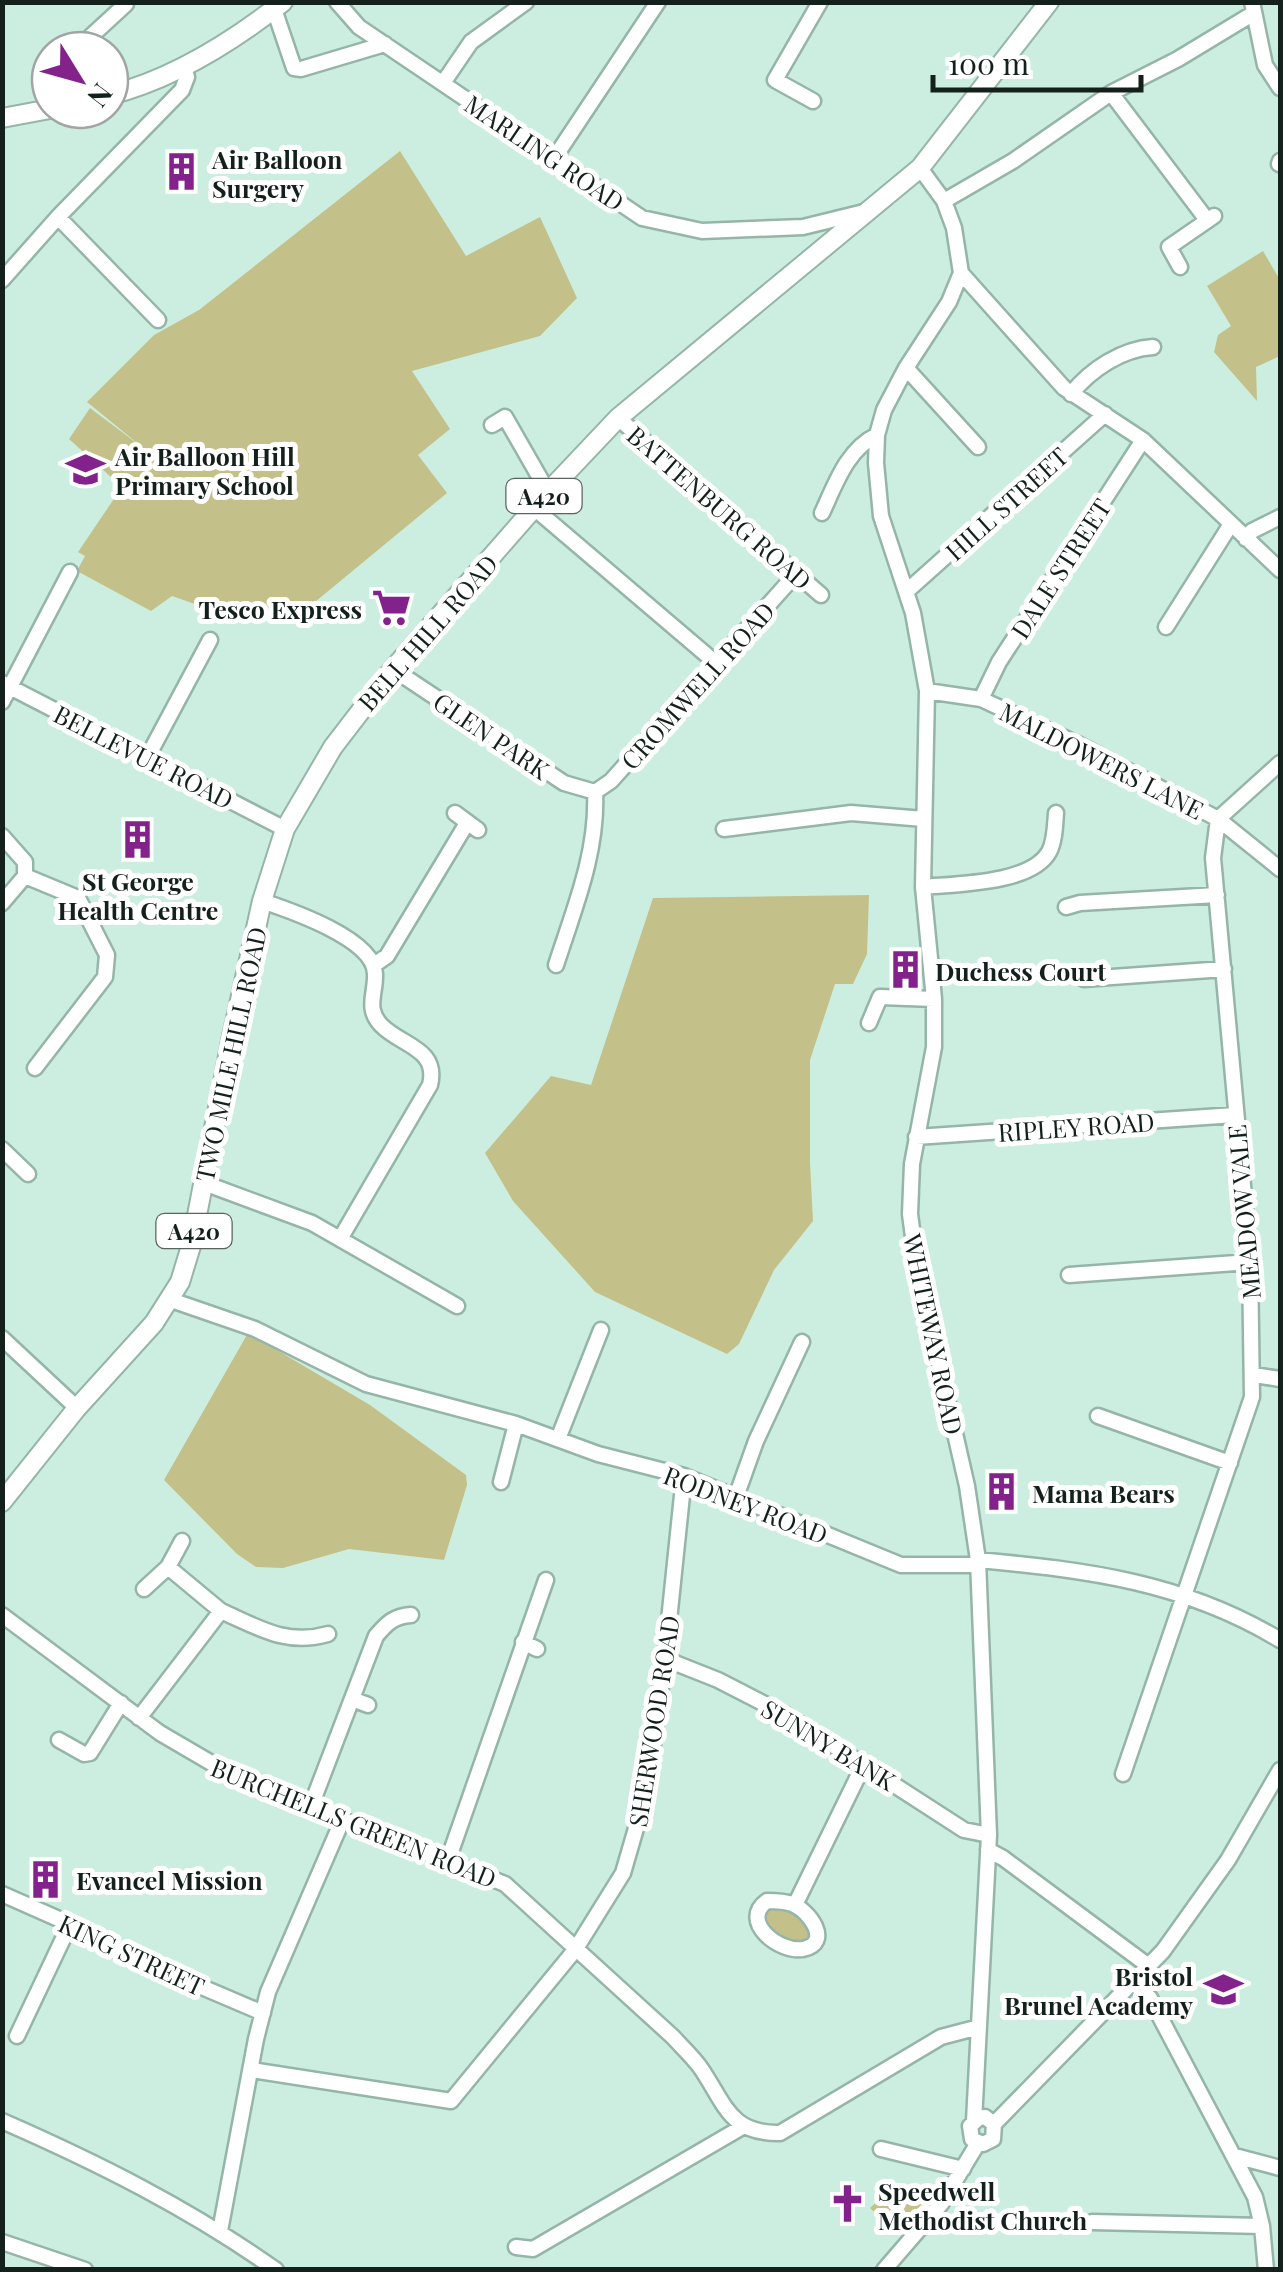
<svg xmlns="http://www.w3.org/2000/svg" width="1283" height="2272" font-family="'Playfair Display',serif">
	<rect width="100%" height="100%" fill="#cceee0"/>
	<path fill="#c3c189" d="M400 151 466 256 540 217 577 298 540 336 412 371 450 429 418 455 447 493 298 616 268 610 237 619 172 596 151 611 77 571 85 556 78 552 122 487 69 439 90 408 142 447 87 402 154 335 199 310Z
		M1263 251 1280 280V356L1256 367 1257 401 1214 352 1218 335 1231 326 1207 286Z
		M869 895 867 954 853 984H835L810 1060V1163L813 1221 774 1270 739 1344 727 1354 595 1292 513 1201 485 1153 551 1076 591 1085 653 898Z
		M248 1333 370 1405 466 1475 467 1485 444 1560 349 1549 283 1568 256 1567 237 1554 164 1480Z
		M769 1908C789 1908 812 1915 809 1938 791 1947 769 1935 764 1916Z
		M893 2186 925 2200 897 2234 870 2208Z"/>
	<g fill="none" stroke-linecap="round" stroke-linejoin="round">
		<defs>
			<path id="minor" d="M337 2 359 27 642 218 702 231 803 227 864 212
				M1252 2 1265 65 1280 88
				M274 9 294 68 301 69 385 44
				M76 50 126 4
				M443 83 471 42 526 2
				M1111 93 1207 220
				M813 101 775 80 820 2
				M553 160 658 2
				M1279 164 1280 161
				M920 168 944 201 954 228 961 273 949 302 906 368 884 410 877 435 876 463 881 516 913 613 927 691 923 887 934 999V1047L912 1164 910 1214 917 1267 967 1486 978 1560 989 1835 974 2121
				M944 201 1013 161 1111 93 1178 59 1254 13
				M58 217 158 320
				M1180 267 1169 247 1214 216
				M961 273 1064 388 1143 440 1280 570
				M2 280 58 217 182 90 187 77 184 67
				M906 368 978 447
				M1071 394C1091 369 1122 349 1153 347
				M618 418 821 595
				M492 425 505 417 548 492
				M534 508 716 663
				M822 513C835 485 847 449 877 435
				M1246 539 1252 531 1280 517
				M907 591 1105 414
				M1166 627 1231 524
				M393 669 564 783 595 792
				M2 683 285 829
				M927 691 981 699 1080 745 1218 819 1280 869
				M981 699 999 662 1143 440
				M2 702 70 572
				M147 758 210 640
				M595 792 611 781 796 574
				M455 813 478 830
				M1218 819 1280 763
				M724 829 851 813 924 819
				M2 836 25 862V876L78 898 107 955 105 977 35 1068
				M923 887C955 884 1031 884 1049 852 1055 841 1055 825 1056 813
				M262 901C289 910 375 939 375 974 376 993 365 1008 381 1025 401 1046 439 1048 430 1085L340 1239
				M2 903 25 876
				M1066 907 1080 903 1217 895
				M374 965 387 956 467 823
				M556 965C574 909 598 852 595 792
				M1084 979 1224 969
				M869 1023 880 997 934 999
				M916 1137 1235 1115
				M2 1149 28 1174
				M204 1183 312 1223 457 1306
				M1069 1275 1250 1262
				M171 1300 255 1329 366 1384 516 1424 598 1454 684 1476 901 1565H978
				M2 1338 77 1408
				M1254 1375 1280 1379
				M1098 1416 1230 1463
				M558 1439 601 1330
				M501 1482 516 1424
				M736 1497 756 1441 802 1342
				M978 1560C1087 1570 1184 1582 1280 1640
				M168 1567 221 1611
				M144 1589 168 1567 182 1541
				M2 1615 160 1733 237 1778 505 1884 673 2037C682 2047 692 2056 700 2067 725 2103 729 2134 780 2133L941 2037 979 2027
				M523 1642 537 1649
				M665 1659 718 1680 786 1715 964 1830 989 1835
				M352 1699 368 1705
				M139 1718 221 1611C259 1628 287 1646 328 1634
				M59 1740 84 1754 90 1753 121 1703
				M1123 1774 1252 1397 1250 1262 1213 858 1218 819
				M311 1806 376 1636C387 1623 394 1616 411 1615
				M988 1850 1003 1858 1150 1967
				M447 1863 546 1580
				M2 1894 70 1924 85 1936 122 1953 263 2013
				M767 1901C776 1901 784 1901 792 1904 809 1910 833 1943 803 1949 779 1953 739 1921 767 1901Z
				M795 1905 864 1764
				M1140 1990 1150 1998 1255 2197 1262 2226 1266 2270
				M17 2036 70 1924
				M252 2070 451 2101 575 1950 623 1873 646 1794 665 1659 684 1476
				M2 2121C98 2163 190 2209 276 2270
				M994 2124 985 2117 979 2118 970 2126 972 2139 983 2144 993 2139 994 2124 1163 1951 1228 1860 1280 1770
				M881 2149 963 2169
				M1235 2156 1280 2168
				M1092 2222 1262 2226
				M220 2231 256 2039 268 1992 342 1821
				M2 2242 85 2270
				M516 2247 533 2249 744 2126
				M884 2270 941 2204 978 2143"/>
			<path id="major" d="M110 95C173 79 232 42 283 2
				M2 118 50 109
				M2 1502 77 1408 154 1323 180 1282 191 1246 231 1041 262 901 285 829 333 747 393 669 548 492 618 418 920 168 1049 2"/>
		</defs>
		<use href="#minor" stroke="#95b5a8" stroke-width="19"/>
		<use href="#major" stroke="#95b5a8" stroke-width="22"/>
		<use href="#minor" stroke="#fff" stroke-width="14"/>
		<use href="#major" stroke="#fff" stroke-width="18"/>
	</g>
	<defs>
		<symbol id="building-bare" viewBox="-9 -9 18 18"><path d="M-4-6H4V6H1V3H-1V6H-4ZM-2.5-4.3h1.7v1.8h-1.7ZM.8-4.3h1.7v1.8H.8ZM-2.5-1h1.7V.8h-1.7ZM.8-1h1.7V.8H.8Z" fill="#84228c" stroke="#fff" stroke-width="2.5" paint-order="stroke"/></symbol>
		<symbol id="school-bare" viewBox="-9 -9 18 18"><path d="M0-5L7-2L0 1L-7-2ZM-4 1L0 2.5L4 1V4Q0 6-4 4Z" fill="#84228c" stroke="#fff" stroke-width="2.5" paint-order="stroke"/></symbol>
		<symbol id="supermarket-bare" viewBox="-9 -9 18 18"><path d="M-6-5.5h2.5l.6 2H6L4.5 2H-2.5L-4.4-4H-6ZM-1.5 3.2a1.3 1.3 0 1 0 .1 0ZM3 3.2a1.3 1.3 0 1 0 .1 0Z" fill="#84228c" stroke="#fff" stroke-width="2.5" paint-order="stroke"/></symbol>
		<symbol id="church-bare" viewBox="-9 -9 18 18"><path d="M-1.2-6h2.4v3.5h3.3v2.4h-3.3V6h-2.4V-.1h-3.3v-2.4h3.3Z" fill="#84228c" stroke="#fff" stroke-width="2.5" paint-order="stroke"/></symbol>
	</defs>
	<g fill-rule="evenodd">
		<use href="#building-bare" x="154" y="144" width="55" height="55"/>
		<use href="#school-bare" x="58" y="442" width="55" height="55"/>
		<use href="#supermarket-bare" x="364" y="580" width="55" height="55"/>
		<use href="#building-bare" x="110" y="812" width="55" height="55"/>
		<use href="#building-bare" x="878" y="942" width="55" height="55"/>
		<use href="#building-bare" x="974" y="1464" width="55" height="55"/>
		<use href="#building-bare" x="18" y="1852" width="55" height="55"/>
		<use href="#school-bare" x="1196" y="1962" width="55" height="55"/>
		<use href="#church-bare" x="820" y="2176" width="55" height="55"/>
	</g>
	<g text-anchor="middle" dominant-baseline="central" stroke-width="10" stroke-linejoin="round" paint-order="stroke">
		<g fill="#fff" stroke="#5a635f" stroke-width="2.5">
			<rect x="506.5" y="479" width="75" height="34" rx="8"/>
			<rect x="156.5" y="1214" width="75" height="34" rx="8"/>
		</g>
		<g font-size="22" font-weight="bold" fill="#14201b">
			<text x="544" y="496">A420</text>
			<text x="194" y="1231">A420</text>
		</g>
		<g font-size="25" fill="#14201b" stroke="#fff">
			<text transform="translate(545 152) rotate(34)">MARLING ROAD</text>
			<text transform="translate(1006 503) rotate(-42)">HILL STREET</text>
			<text transform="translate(720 507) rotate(41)">BATTENBURG ROAD</text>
			<text transform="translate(1060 568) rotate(-57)">DALE STREET</text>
			<text transform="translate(427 632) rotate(-49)">BELL HILL ROAD</text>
			<text transform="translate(697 685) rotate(-48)">CROMWELL ROAD</text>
			<text transform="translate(492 735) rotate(34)">GLEN PARK</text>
			<text transform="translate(144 756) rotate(27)">BELLEVUE ROAD</text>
			<text transform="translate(1102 760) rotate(27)">MALDOWERS LANE</text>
			<text transform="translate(230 1054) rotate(-78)">TWO MILE HILL ROAD</text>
			<text transform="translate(1076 1126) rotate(-4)">RIPLEY ROAD</text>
			<text transform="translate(1243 1212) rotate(-95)">MEADOW VALE</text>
			<text transform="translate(934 1334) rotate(78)">WHITEWAY ROAD</text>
			<text transform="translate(746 1504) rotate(21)">RODNEY ROAD</text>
			<text transform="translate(653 1721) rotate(-81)">SHERWOOD ROAD</text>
			<text transform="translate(829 1744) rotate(31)">SUNNY BANK</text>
			<text transform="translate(354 1822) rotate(22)">BURCHELLS GREEN ROAD</text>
			<text transform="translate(132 1954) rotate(25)">KING STREET</text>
		</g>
		<g font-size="25" font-weight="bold" fill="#14201b" stroke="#fff" text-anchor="start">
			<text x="212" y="158">Air Balloon<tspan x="212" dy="29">Surgery</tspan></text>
			<text x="115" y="455">Air Balloon Hill<tspan x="115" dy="29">Primary School</tspan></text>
			<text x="362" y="608" text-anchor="end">Tesco Express</text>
			<text x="138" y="880" text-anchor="middle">St George<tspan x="138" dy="29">Health Centre</tspan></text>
			<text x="935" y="970">Duchess Court</text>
			<text x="1032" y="1492">Mama Bears</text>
			<text x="76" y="1879">Evancel Mission</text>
			<text x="1193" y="1975" text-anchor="end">Bristol<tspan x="1193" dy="29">Brunel Academy</tspan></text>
			<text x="878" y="2190">Speedwell<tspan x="878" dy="29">Methodist Church</tspan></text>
		</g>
	</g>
	<rect width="1283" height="2272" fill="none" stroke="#14201b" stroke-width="10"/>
	<g transform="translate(80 80) rotate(127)"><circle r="48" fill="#ffffff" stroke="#a1a6a4" stroke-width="2.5"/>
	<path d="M0-8L18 38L0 25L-18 38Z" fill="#84228c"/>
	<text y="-15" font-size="28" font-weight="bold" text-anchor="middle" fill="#14201b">N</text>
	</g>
	<path d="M933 75v15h208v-15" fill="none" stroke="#14201b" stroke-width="5"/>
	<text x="948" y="75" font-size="30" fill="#14201b" stroke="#ffffff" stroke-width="8" paint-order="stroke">100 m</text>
</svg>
